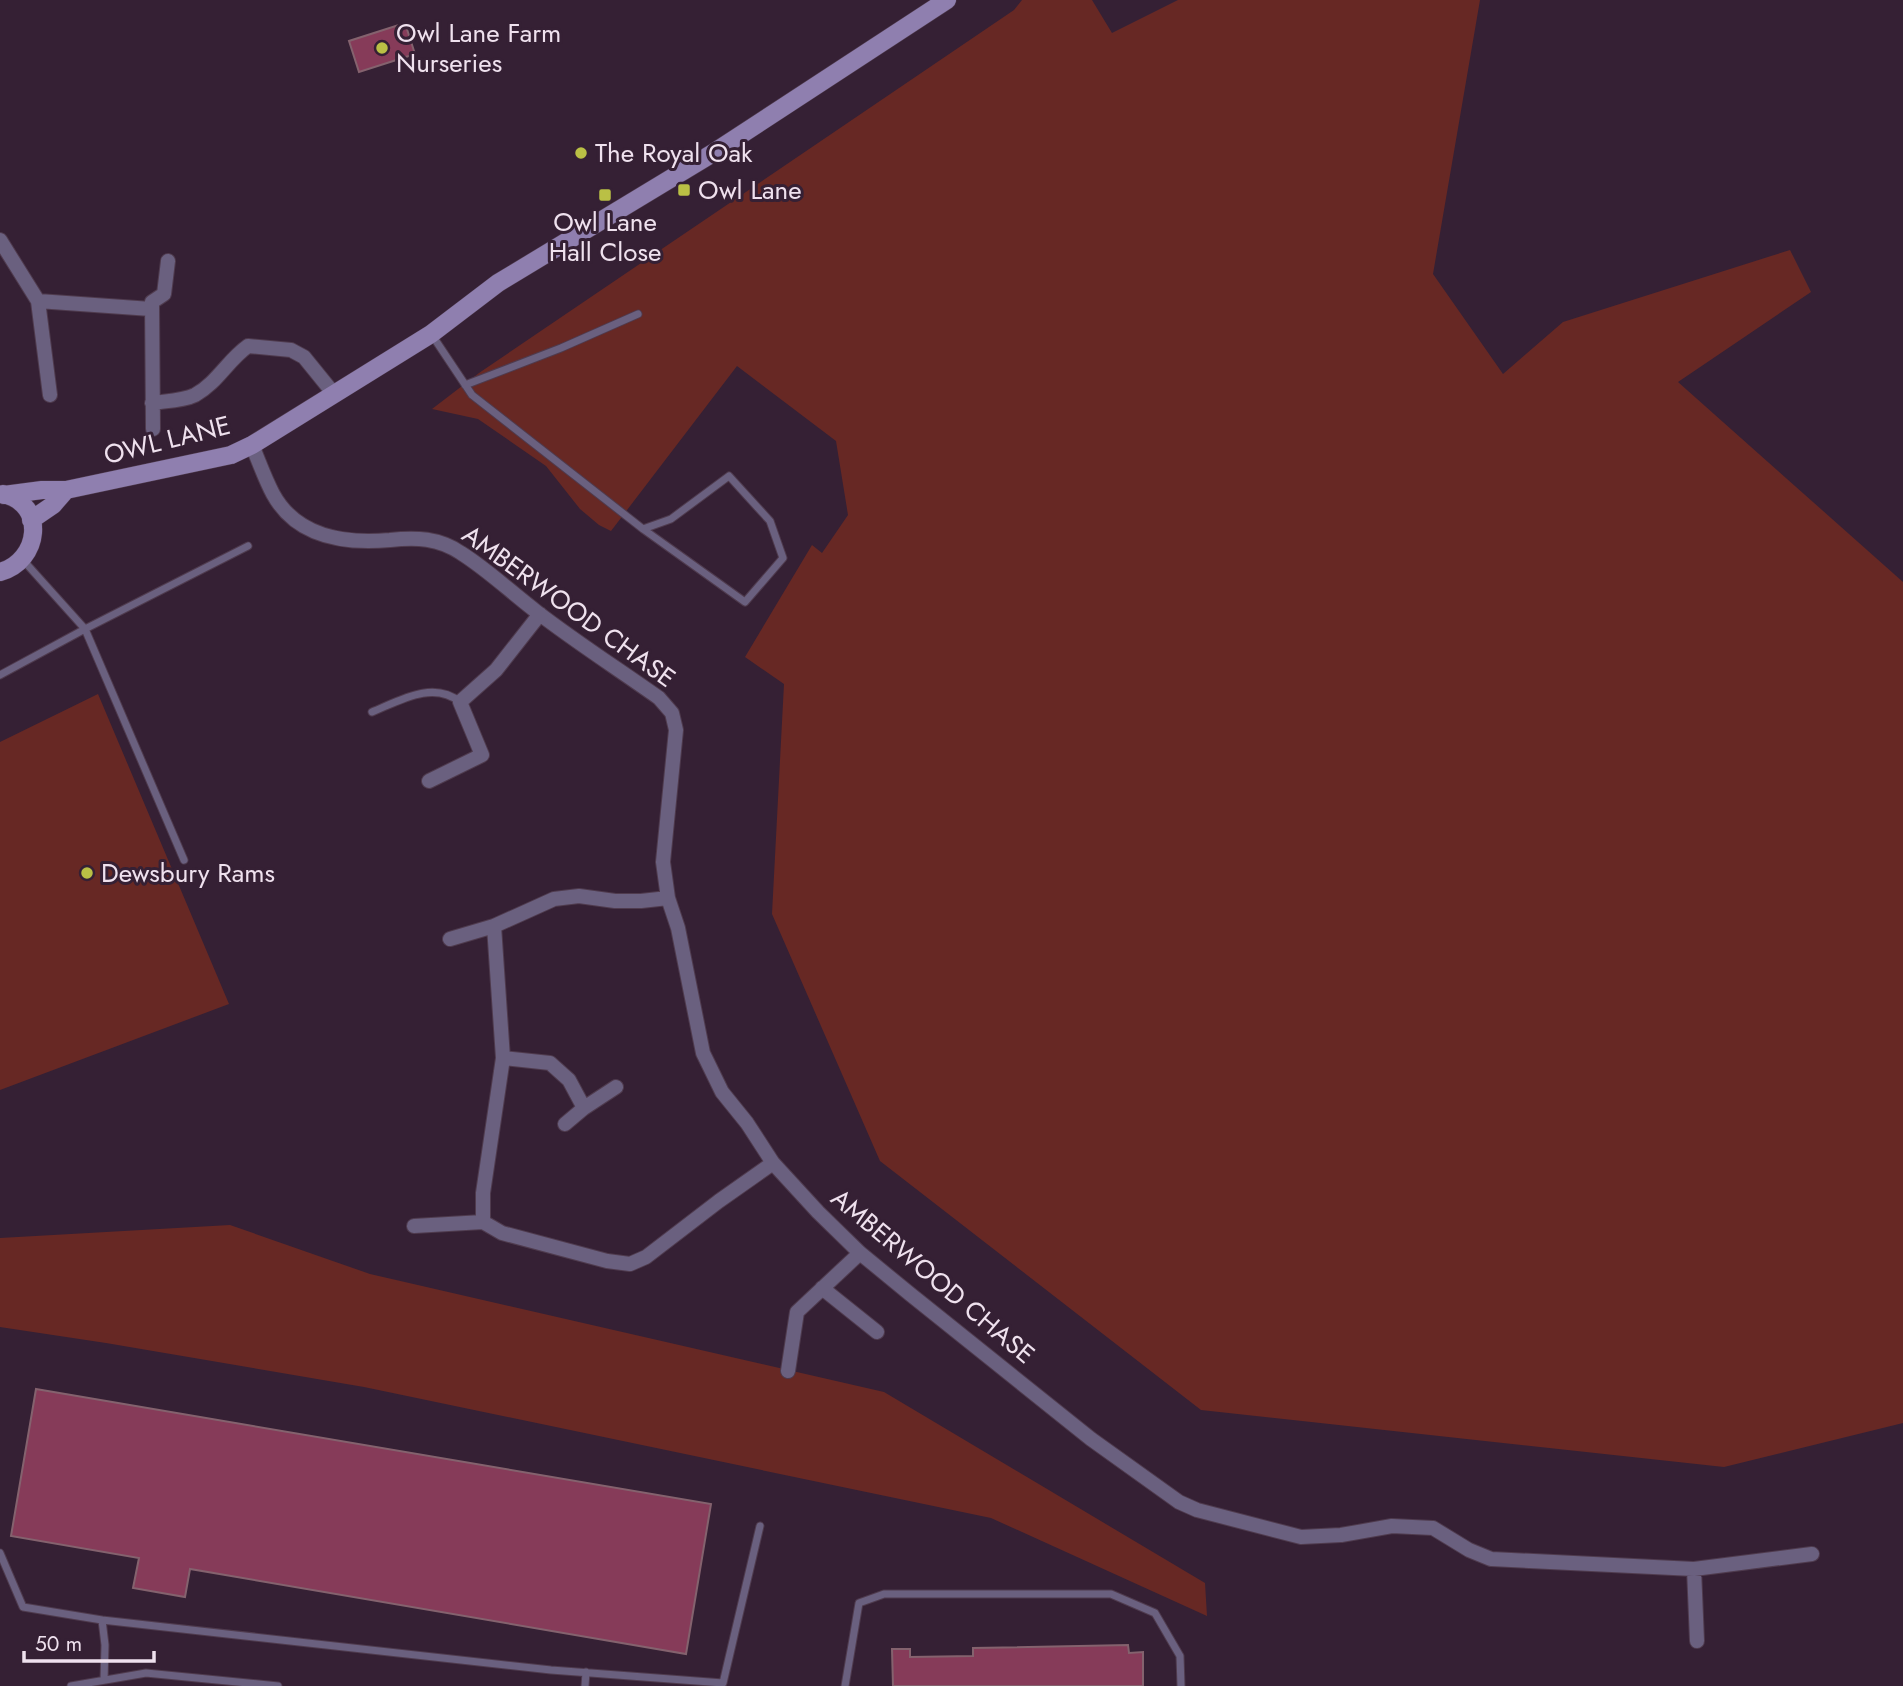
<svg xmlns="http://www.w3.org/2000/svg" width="1903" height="1686" font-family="Jost,sans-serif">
	<rect width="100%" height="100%" fill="#352034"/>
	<path fill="#672824" d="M1022 0H1092L1112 33 1178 0H1480L1433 274 1503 374 1563 322 1790 250 1811 292 1678 382 1903 582V1423L1724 1467 1201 1410 880 1161 772 914 784 684 745 657 812 545 822 553 848 515 836 441 737 366 611 531 599 525 580 509 546 466 478 419 432 409 479 373 1014 10Z
		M98 694 229 1004 0 1090V742Z
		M230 1225 370 1274 884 1392 1205 1583 1207 1616 991 1518 364 1387 106 1343 0 1327V1238Z"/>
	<path fill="#863b59" stroke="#84626e" stroke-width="2" d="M405 23 415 54 359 72 349 41Z
		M36 1389 711 1504 686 1654 190 1569 185 1597 133 1588 139 1558 11 1536Z
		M1128 1645 1129 1653 1143 1652V1686H893L892 1649H910V1657L973 1656V1648Z"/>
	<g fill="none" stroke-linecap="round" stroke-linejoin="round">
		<defs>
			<path id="service" d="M432 335 472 395 643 529 745 602 783 558 770 521 729 476 671 519 643 529
				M465 385 561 348 638 314
				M0 675 85 629 23 560
				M372 712C399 701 433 680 460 702
				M184 860 85 629 248 546
				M0 1553 23 1607 102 1620 105 1645 104 1680
				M102 1620 551 1670 723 1683 760 1526
				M71 1686 146 1673 278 1686
				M585 1686 586 1672
				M845 1686 859 1603 884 1594H1111L1155 1613 1180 1656 1181 1686"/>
			<path id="minor" d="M0 240 38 301 151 309
				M38 301 50 395
				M152 403C165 401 183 401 195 395 217 383 228 360 248 346L291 350 304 357 334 394
				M153 429 152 302 164 294 168 261
				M252 445C259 462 265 479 273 494 297 538 346 544 390 540 416 537 439 538 461 553 488 570 512 593 537 612 576 642 618 669 659 698L672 713 676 730 663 862 668 898 678 928 703 1053 722 1092 747 1123 773 1163 818 1212 860 1253 910 1294 1091 1439 1179 1502 1197 1510 1301 1537 1341 1535 1392 1526 1433 1528 1469 1550 1491 1559 1694 1569 1812 1554
				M429 781 482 755 460 702 496 670 540 614
				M668 898 641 901H615L579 896 554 899 494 926 503 1058 483 1193V1222L502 1233 607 1261 630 1264 646 1257 719 1201 773 1163
				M450 939 494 926
				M503 1058 550 1063 569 1080 584 1108
				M565 1124 584 1108 616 1087
				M414 1226 483 1222
				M822 1288 877 1332
				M788 1371 797 1312 860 1253
				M1694 1569 1697 1641"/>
			<path id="secondary" d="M4 495 42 490H66L231 455 252 445 431 334 498 283 713 153 947 0
				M31 520 53 505 66 490
				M0 572C40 561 47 504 3 494"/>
		</defs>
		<use href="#service" stroke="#4f3b4e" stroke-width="9"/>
		<use href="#minor" stroke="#4f3b4e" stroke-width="16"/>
		<use href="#secondary" stroke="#4f3b4e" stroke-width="19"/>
		<use href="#service" stroke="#6a607f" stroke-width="7"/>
		<use href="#minor" stroke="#6a607f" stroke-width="14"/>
		<use href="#secondary" stroke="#8f7faf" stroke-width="18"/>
	</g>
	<g fill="#bac045" stroke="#352034" stroke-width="2.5">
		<circle cx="382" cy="48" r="7"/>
		<circle cx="581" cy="153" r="7"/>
		<rect x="677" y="183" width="14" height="14" rx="3.5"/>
		<rect x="598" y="188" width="14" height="14" rx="3.5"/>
		<circle cx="87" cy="873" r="7"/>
	</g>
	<g text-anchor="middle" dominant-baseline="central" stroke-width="6" stroke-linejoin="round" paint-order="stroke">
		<g font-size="26" fill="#efe1ee" stroke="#352034" text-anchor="start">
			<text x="396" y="33">Owl Lane Farm<tspan x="396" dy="30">Nurseries</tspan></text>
			<text x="595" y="153">The Royal Oak</text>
			<text x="698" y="190">Owl Lane</text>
			<text x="605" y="222" text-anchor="middle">Owl Lane<tspan x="605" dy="30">Hall Close</tspan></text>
			<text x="101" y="873">Dewsbury Rams</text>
		</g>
		<g font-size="26" fill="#efe1ee" stroke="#352034">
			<text transform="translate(167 440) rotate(-14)">OWL LANE</text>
			<text transform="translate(569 606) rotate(36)">AMBERWOOD CHASE</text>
			<text transform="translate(933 1276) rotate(40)">AMBERWOOD CHASE</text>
		</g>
	</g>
	<path d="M24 1651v10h130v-10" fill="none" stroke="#efe1ee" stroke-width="3.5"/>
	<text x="35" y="1651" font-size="21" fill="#efe1ee" stroke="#352034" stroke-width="5" paint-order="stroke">50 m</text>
</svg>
